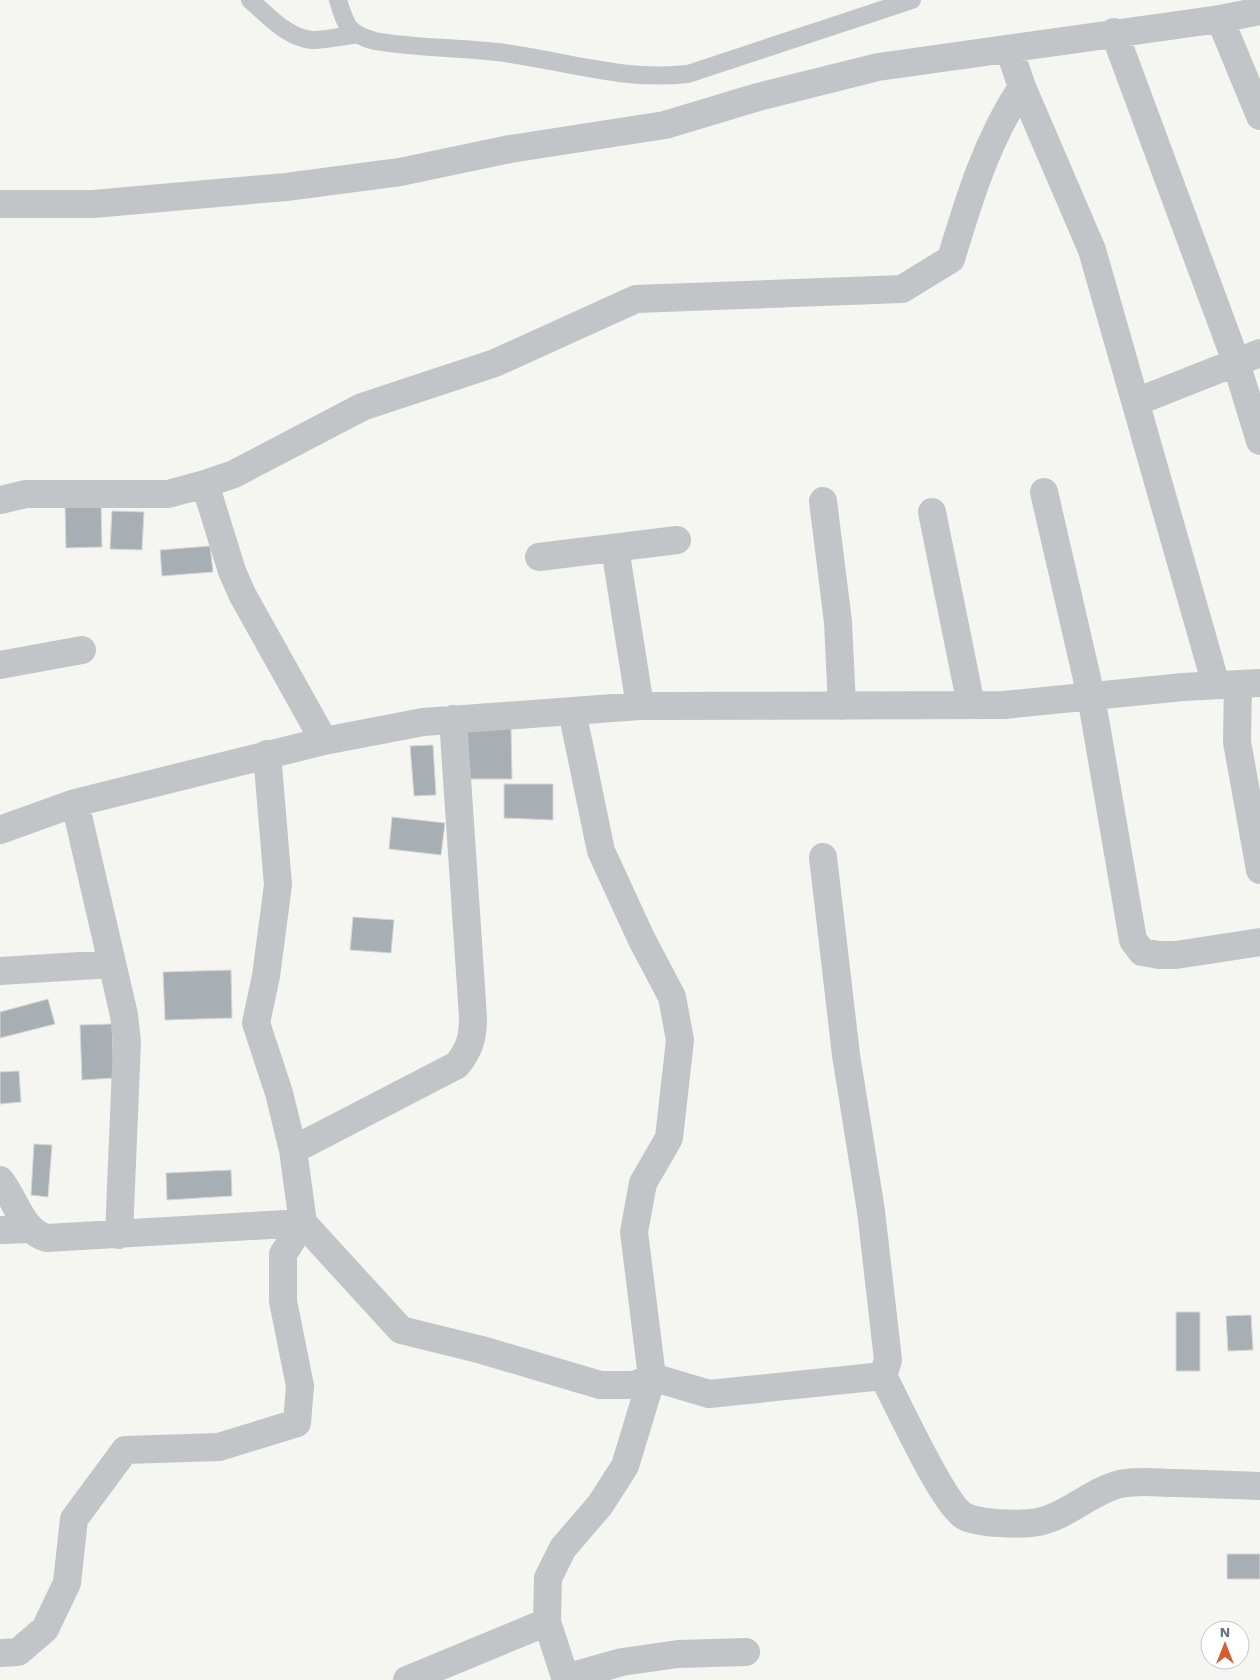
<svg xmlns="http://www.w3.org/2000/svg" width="1260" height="1680" font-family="'Work Sans',sans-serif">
	<rect width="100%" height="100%" fill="#f5f5f2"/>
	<path fill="#a8afb4" stroke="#d6d7d5" d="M65 505H101L102 547 66 548Z
		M112 511 144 512 142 550 110 549Z
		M210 546 213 572 162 576 160 550Z
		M511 726 512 779H466L465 727Z
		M433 745 436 795 414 796 410 746Z
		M504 784H553V820L504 818Z
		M392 817 445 823 441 855 389 849Z
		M353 917 394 920 391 953 350 950Z
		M231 970 232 1018 165 1020 163 972Z
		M48 999 55 1024 0 1038V1012Z
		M112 1024 114 1078 82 1080 80 1025Z
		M19 1071 21 1102 0 1104V1072Z
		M34 1144 52 1145 48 1197 31 1195Z
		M231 1170 232 1196 167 1200 166 1173Z
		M1176 1312H1200V1371H1176Z
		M1251 1315 1253 1350 1228 1351 1226 1316Z
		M1227 1554H1260V1579H1227Z"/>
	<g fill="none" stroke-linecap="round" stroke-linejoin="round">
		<path stroke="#c1c5c8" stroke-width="18" d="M250 0C268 15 287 38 312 40 325 40 341 36 354 35
			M338 0C346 25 347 34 375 41 420 49 466 47 511 54 572 63 626 81 688 74L912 0"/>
		<path stroke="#c1c5c8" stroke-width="28" d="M1220 19 1260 116
			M1114 32 1234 356 1260 441
			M1009 49 1022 87 1092 250 1216 685
			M0 204H93L286 187 400 172 510 149 665 125 758 97 878 67 1220 19 1260 11
			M1136 402 1260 353
			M205 484 232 571 242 594 324 741
			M1044 492 1091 696 1133 940 1142 952 1159 955H1176L1260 942
			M0 500 26 494H168L205 484 234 474 362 407 495 363 636 299 902 289 951 259C969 199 987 140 1022 87
			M823 501 838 622 842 706
			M932 512 971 705
			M615 548 640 706
			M539 557 677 540
			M0 665 82 650
			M1238 684 1237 742 1260 870
			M267 754 278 885 266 976 256 1023 279 1093 293 1150 303 1223 401 1330 482 1350 600 1385H635L652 1377 634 1232 643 1183 669 1138 680 1040 672 997 641 938 601 851 572 711
			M75 803 124 1015 127 1042 119 1235
			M0 830 75 803 324 741 423 722 640 706 1004 705 1183 687 1260 683
			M0 971 112 964
			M293 1150 457 1065C470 1049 473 1037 473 1017L453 719
			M0 1180C16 1199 21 1231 47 1238L303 1223
			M0 1230 29 1229
			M883 1376C897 1402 943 1504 964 1516 978 1524 1022 1525 1038 1522 1068 1516 1091 1491 1120 1484 1139 1480 1158 1483 1177 1483 1205 1484 1232 1485 1260 1486
			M0 1653 18 1652 45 1629 67 1583 74 1519 125 1450 219 1447 297 1423 300 1386 283 1301V1254L303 1223
			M565 1678 622 1662 678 1654 746 1652
			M407 1680 547 1622
			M566 1680 547 1622 548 1578 563 1548 600 1505 625 1466 652 1377 709 1394 883 1376 888 1360 871 1211 846 1055 823 857"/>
	</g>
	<g transform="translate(1225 1645)"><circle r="24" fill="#ffffff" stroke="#c2c7cd"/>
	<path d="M0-4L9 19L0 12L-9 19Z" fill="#d75c30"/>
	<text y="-8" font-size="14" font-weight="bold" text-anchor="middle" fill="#667481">N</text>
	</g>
</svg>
